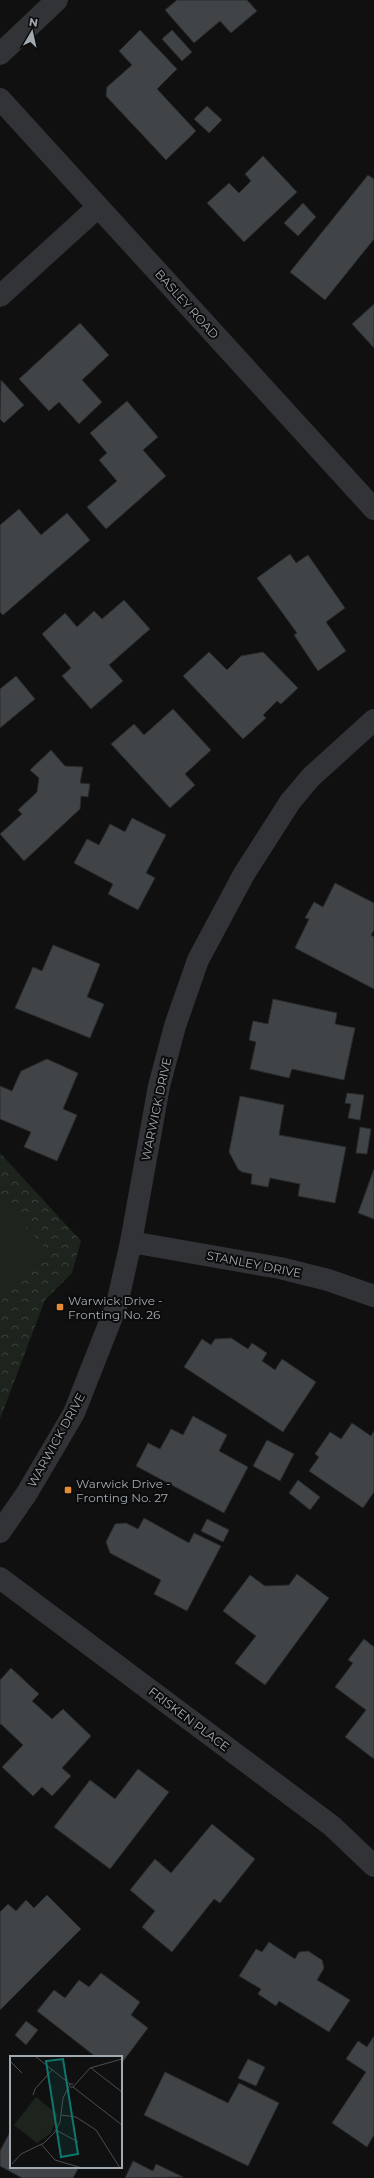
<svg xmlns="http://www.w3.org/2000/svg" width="374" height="2178" font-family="Montserrat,sans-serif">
	<defs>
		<pattern id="forest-crowns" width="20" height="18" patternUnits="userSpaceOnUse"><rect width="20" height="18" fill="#1d241d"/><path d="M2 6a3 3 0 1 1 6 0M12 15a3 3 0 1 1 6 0" fill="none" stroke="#3b413b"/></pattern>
	</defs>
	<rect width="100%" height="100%" fill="#101011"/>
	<path fill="url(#forest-crowns)" d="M0 1153 81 1241 72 1273 45 1300 0 1419Z"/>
	<path fill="#1d241d" d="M0 1198 51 1255 0 1300Z"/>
	<path fill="#414447" stroke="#2a2b2d" d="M177 0H247L257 11 231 33 220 21 194 43 165 10Z
		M140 30 177 69 157 89 196 131 166 160 106 96 107 87 132 65 119 51Z
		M172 30 192 52 182 61 162 39Z
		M207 106 222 120 209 133 194 119Z
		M263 156 297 192 244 242 207 203 229 183 239 193 251 181 245 174Z
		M368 175 374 179V239L325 300 290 272Z
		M303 203 316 217 298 236 284 223Z
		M374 304V348L352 324Z
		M80 323 109 355 82 380 102 402 79 424 59 402 49 411 19 379Z
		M1 380 24 405 4 423 0 419Z
		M127 401 158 437 143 450 166 476 106 529 87 507 117 481 99 460 107 453 90 433Z
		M19 509 41 535 67 513 90 540 3 615 0 612V525Z
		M290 554 296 563 308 555 345 608 326 622 346 651 318 671 294 635 297 633 257 578Z
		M124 600 150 629 109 665 123 681 91 709 62 676 71 668 42 634 65 613 77 627 94 611 102 619Z
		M209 652 227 670 241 656 263 652 298 688 281 704 277 701 263 715 266 718 243 739 183 676Z
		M16 676 35 699 0 728V689Z
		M173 709 211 750 185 774 195 785 170 808 111 744 134 724 144 735Z
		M51 750 65 766 83 767 80 783 90 784 88 797 81 796 80 809 24 861 0 834 22 814 18 810 37 792 39 778 30 770Z
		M132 818 166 835 146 873 155 878 138 910 108 894 113 884 74 863 87 839 99 845 110 824 125 832Z
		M335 883 374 903V930L371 935 374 937V989L295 948 309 919 305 918 314 902 323 907Z
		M53 945 100 964 87 997 104 1004 90 1038 15 1008 33 967 42 971Z
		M273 999 337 1013 335 1024 355 1028 344 1080 292 1069 289 1078 250 1069 256 1042 249 1040 253 1021 268 1024Z
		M47 1059 78 1073 63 1109 77 1115 57 1161 24 1147 31 1132 0 1119V1086L12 1091 21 1071Z
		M347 1093 364 1095 360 1120 348 1118 351 1104 345 1103Z
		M240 1096 284 1105 279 1135 346 1147 335 1203 298 1196 300 1184 270 1178 268 1187 251 1184 252 1174 242 1172 238 1169 229 1152Z
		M360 1127 371 1129 367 1154 356 1153Z
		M374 1169V1219L358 1213Z
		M231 1338 248 1349 252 1343 267 1353 262 1361 275 1370 282 1359 316 1382 283 1432 184 1367 202 1339 211 1345 215 1339Z
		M193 1416 227 1435 219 1451 248 1467 224 1513 136 1466 148 1443 160 1449 171 1429 183 1435Z
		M352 1423 371 1436 374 1431V1492L363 1508 309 1471 319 1457 315 1454 330 1432 341 1439Z
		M267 1440 294 1454 280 1481 253 1466Z
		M298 1480 320 1497 310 1510 289 1493Z
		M144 1518 189 1543 194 1533 221 1546 187 1611 154 1594 161 1580 110 1553 106 1542 115 1524 126 1523 138 1529Z
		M207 1519 229 1530 223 1542 201 1531Z
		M297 1574 329 1598 265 1685 235 1663 256 1636 223 1611 250 1575 265 1586 289 1585Z
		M364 1639 374 1647V1759L345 1737 366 1710 335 1687 353 1663 348 1660Z
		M11 1668 39 1694 32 1701 52 1719 63 1709 91 1736 62 1768 71 1776 52 1796 42 1787 33 1796 2 1767 23 1745 1 1724 0 1725V1680Z
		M138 1769 169 1792 110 1869 54 1827 90 1780 115 1799Z
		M212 1824 255 1859 220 1903 214 1899 172 1952 142 1927 155 1911 130 1890 155 1859 171 1873Z
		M47 1895 81 1929 0 2010V1912L8 1904 16 1911 26 1900 34 1908Z
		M269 1942 295 1959 299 1952 308 1951 322 1960 324 1968 317 1980 350 2000 329 2032 279 2001 276 2006 258 1994 261 1989 239 1976 256 1949 262 1952Z
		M101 1973 140 2002 131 2015 148 2028 121 2064V2057H96L37 2011 54 1990 65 1998 79 1980 89 1987Z
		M26 2021 38 2030 26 2045 15 2035Z
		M374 2036V2135L367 2147 332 2123 366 2072 346 2059 358 2041 367 2047Z
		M248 2059 265 2067 256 2086 238 2078Z
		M165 2072 228 2103 239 2083 279 2103 248 2166 144 2115Z
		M11 2130V2167H79L73 2178H22L0 2166V2151Z
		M133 2161 153 2171 156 2164 183 2177 125 2178Z"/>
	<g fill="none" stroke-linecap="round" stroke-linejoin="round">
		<path stroke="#323336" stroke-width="22" d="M0 54 57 0
			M0 99 374 509
			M0 296 98 207
			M131 1242 280 1268 328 1280 374 1296
			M0 1532 27 1493 74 1413 117 1304 131 1242 159 1086 175 1026 198 960 244 874 290 802 311 777 374 720
			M0 1578 332 1826 374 1866"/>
	</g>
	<g fill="#e38b36" stroke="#0b0b0c" stroke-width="1.5">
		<rect x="56" y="1303" width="8" height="8" rx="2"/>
		<rect x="64" y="1486" width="8" height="8" rx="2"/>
	</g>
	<g text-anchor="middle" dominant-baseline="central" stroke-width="4" stroke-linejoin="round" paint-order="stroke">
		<g font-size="12" fill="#a2aab1" stroke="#0b0b0c">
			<text transform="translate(187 304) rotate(48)">BASLEY ROAD</text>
			<text transform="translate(156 1109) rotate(-78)">WARWICK DRIVE</text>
			<text transform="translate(254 1264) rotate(11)">STANLEY DRIVE</text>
			<text transform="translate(56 1440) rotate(-61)">WARWICK DRIVE</text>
			<text transform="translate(189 1719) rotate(37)">FRISKEN PLACE</text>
		</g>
		<g font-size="12" fill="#a2aab1" stroke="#0b0b0c" text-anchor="start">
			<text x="68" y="1300">Warwick Drive -<tspan x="68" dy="14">Fronting No. 26</tspan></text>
			<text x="76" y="1483">Warwick Drive -<tspan x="76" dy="14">Fronting No. 27</tspan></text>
		</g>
	</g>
	<g transform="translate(10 2056)">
		<rect width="112" height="112" fill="#101011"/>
		<path d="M26 41 48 59 41 77 27 87 4 69Z" fill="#1d241d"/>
		<path fill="none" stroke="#4a4e51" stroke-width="1" d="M25 0 60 28M0 5 12 17M81 12 112 36M60 31H63L80 12 112 3M63 31 112 69M23 39 25 33 42 14M51 59 66 61 86 74 110 112M46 74 68 86M31 88 45 104 72 112M2 108 11 98 34 87 45 76 50 66 53 42 60 28H63"/>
		<path fill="#0f766e" fill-opacity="0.15" stroke="#0f766e" stroke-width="2" d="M53 3 68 98 51 101 36 5Z"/>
		<rect width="112" height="112" fill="none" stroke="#a2aab1" stroke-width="2"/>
	</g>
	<g transform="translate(32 32) rotate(9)" stroke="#0b0b0c" stroke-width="3" paint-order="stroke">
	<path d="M0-3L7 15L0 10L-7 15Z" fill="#a2aab1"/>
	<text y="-6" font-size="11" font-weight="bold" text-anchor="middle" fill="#a2aab1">N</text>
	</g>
</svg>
